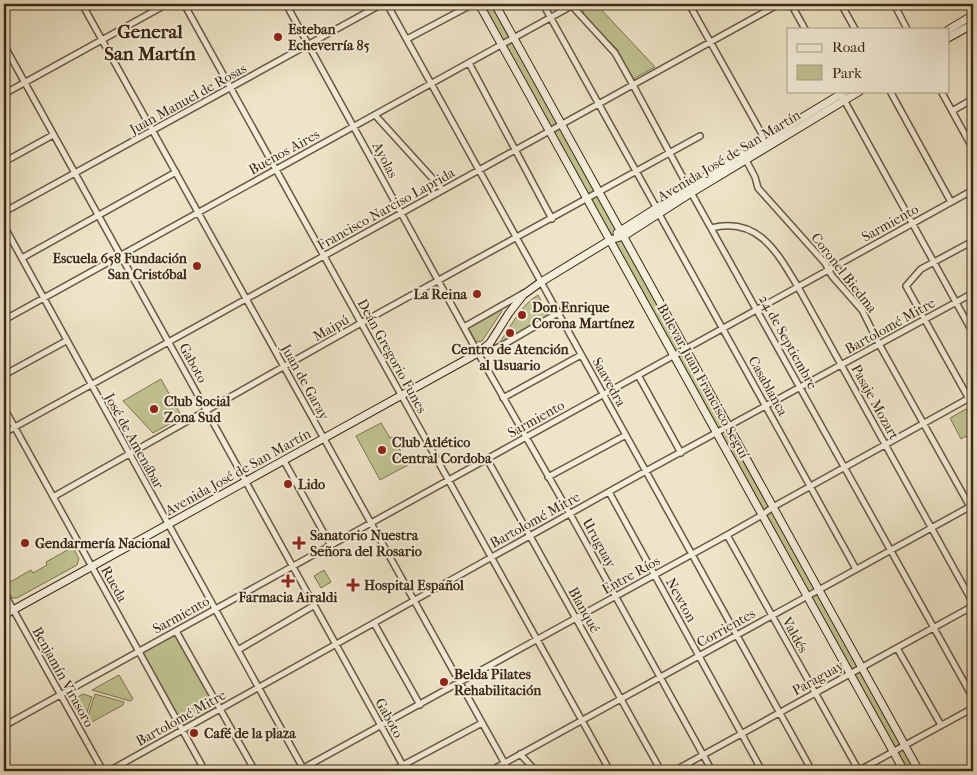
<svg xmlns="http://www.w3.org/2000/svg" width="977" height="775" font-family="'IM FELL French Canon',serif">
	<rect width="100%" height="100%" fill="#eee5c8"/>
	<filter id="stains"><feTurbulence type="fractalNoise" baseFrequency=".004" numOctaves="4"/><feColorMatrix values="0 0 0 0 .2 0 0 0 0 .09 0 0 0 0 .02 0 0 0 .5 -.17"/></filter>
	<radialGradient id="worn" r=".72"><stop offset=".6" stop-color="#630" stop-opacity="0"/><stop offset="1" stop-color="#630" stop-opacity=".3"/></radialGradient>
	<path fill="#c0c291" stroke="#7e7552" d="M479 4H495L919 771H904Z
		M593 4H596L655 67 633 79 617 49 583 15 584 8Z
		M538 295 548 314 547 316 501 343 500 342C511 326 521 305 538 295Z
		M498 309 502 311 482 341 476 342 468 327Z
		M161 379 182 417 153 433 123 401Z
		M966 409 973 417V439L969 441 966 436 961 439 950 418Z
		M381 423 390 438 393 437 408 465 380 480 356 436Z
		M73 547 79 559 77 565 17 598H12L5 585 31 570 33 573 47 565 46 562Z
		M324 570 331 582 321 588 314 576Z
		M175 634 216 708 184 726 142 652Z
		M119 675 133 699 130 701 92 690Z
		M83 694 92 697 86 715 76 698Z
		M95 694 124 702 123 705 90 723 87 719Z"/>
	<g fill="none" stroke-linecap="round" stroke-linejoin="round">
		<defs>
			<path id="street" d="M82 4 509 771
				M184 4 610 771
				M286 4 478 353 570 514 712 771
				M387 4 812 771
				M543 4 656 207
				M689 4 767 143
				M791 4 805 29
				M841 4 855 29
				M894 4 907 29
				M572 6 615 53 633 85 688 187 973 698
				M407 39 473 4
				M4 45 406 771
				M469 63 552 219
				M890 91 951 202
				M941 91 973 149
				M4 94 167 4
				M843 98 973 333
				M952 111 973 99
				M375 115 443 190
				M746 160 755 177 758 188 825 263 832 276 862 310 879 344 973 512
				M4 162 53 135
				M4 212 382 4
				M659 214 856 569
				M4 226 304 770
				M711 228C758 216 777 252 798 287L973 603
				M22 258 176 172
				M4 320 575 4
				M464 327 524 293
				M484 349H494L503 345 558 313
				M4 375 66 341
				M638 375 681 453
				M503 398 581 355
				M969 399 906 286 921 269 973 241
				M4 408 205 771
				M4 433 779 4
				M487 459 661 771
				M284 461 331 546
				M548 477 626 435
				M609 492 762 771
				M53 497 361 323 700 136
				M727 535 859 771
				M4 593 103 771
				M374 623 420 705
				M176 631 255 771
				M897 648 941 725
				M238 650 313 606
				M4 726 973 190
				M520 754 536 771
				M109 771 646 471 973 293
				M298 771 727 535 762 515 773 507 973 396
				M392 771 482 723
				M490 771 973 505
				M674 771 973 606
				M858 771 973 708"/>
			<path id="secondary" d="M479 4 904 771
				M495 4 919 771
				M948 30 973 15
				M948 38 973 24
				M617 233 727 163 846 91
				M4 615 478 353 490 343 509 313 523 295 541 282 610 240 624 236 691 193 860 91"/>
		</defs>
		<use href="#street" stroke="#685741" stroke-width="8"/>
		<use href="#secondary" stroke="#3c2814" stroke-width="9"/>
		<use href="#street" stroke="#f4eedb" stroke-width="5"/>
		<use href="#secondary" stroke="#f4eedb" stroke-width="7"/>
	</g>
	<g fill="#8f2418" stroke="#f4eedb" stroke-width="2">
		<circle cx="278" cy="37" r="5"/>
		<circle cx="197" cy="266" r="5"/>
		<circle cx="477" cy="294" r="5"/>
		<circle cx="522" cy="315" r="5"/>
		<circle cx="510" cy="333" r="5"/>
		<circle cx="154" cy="409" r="5"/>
		<circle cx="382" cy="450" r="5"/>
		<circle cx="288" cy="484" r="5"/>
		<circle cx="25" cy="543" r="5"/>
		<path d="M296.5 535.5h5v5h5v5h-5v5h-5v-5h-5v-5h5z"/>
		<path d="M285.5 573.5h5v5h5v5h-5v5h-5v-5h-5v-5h5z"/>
		<path d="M350.5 577.5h5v5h5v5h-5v5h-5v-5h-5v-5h5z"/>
		<circle cx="444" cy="682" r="5"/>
		<circle cx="194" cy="733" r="5"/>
	</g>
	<g text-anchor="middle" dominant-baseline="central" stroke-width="4" stroke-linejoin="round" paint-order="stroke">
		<g font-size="14" font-weight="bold" fill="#3c2814" stroke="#f4eedb" text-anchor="start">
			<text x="288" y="29">Esteban<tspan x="288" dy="16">Echeverría 85</tspan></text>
			<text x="187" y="258" text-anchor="end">Escuela 658 Fundación<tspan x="187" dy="16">San Cristóbal</tspan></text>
			<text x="467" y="294" text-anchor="end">La Reina</text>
			<text x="532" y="307">Don Enrique<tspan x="532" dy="16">Corona Martínez</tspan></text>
			<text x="510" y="349" text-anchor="middle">Centro de Atención<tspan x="510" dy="16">al Usuario</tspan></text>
			<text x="164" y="401">Club Social<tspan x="164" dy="16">Zona Sud</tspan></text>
			<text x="392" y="442">Club Atlético<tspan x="392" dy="16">Central Cordoba</tspan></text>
			<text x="298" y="484">Lido</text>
			<text x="310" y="535">Sanatorio Nuestra<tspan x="310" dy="16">Señora del Rosario</tspan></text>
			<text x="35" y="543">Gendarmería Nacional</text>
			<text x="364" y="585">Hospital Español</text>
			<text x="288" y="597" text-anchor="middle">Farmacia Airaldi</text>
			<text x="454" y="674">Belda Pilates<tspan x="454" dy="16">Rehabilitación</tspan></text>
			<text x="204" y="733">Café de la plaza</text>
		</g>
		<g font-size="14" fill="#3c2814" stroke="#f4eedb">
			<text transform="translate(188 99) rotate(-29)">Juan Manuel de Rosas</text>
			<text transform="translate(284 152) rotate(-29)">Buenos Aires</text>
			<text transform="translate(729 156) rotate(-31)">Avenida José de San Martín</text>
			<text transform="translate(385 160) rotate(62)">Ayolas</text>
			<text transform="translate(386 209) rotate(-29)">Francisco Narciso Laprida</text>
			<text transform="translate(890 223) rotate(-29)">Sarmiento</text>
			<text transform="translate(844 273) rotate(52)">Coronel Biedma</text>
			<text transform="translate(890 326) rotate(-29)">Bartolomé Mitre</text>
			<text transform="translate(331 328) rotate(-30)">Maipú</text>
			<text transform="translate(788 342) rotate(61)">24 de Septiembre</text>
			<text transform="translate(392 356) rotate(61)">Deán Gregorio Funes</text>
			<text transform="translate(193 363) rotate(61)">Gaboto</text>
			<text transform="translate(703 381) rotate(61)">Bulevar Juan Francisco Seguí</text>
			<text transform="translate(305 382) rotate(61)">Juan de Garay</text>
			<text transform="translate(609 382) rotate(61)">Saavedra</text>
			<text transform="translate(768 386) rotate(61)">Casablanca</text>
			<text transform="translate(875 402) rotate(61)">Pasaje Mozart</text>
			<text transform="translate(536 419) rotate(-29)">Sarmiento</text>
			<text transform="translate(134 441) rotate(61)">José de Amenábar</text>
			<text transform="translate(238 472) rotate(-29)">Avenida José de San Martín</text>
			<text transform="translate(535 520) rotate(-29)">Bartolomé Mitre</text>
			<text transform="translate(599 543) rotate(61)">Uruguay</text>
			<text transform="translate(631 575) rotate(-29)">Entre Ríos</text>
			<text transform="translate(114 584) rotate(61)">Rueda</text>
			<text transform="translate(681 600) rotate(61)">Newton</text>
			<text transform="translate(584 610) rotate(61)">Blanqué</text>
			<text transform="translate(181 615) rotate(-29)">Sarmiento</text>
			<text transform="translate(726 628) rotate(-29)">Corrientes</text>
			<text transform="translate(795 635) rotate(61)">Valdés</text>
			<text transform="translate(63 677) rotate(61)">Benjamín Virasoro</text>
			<text transform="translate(818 678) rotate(-29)">Paraguay</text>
			<text transform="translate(181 718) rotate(-29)">Bartolomé Mitre</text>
			<text transform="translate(389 718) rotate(61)">Gaboto</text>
		</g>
		<g font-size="19" font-weight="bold" fill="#3c2814" stroke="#f4eedb">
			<text x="150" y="32">General<tspan x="150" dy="22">San Martín</tspan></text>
		</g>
	</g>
	<rect width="977" height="775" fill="none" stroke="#eee5c8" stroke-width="20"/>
	<rect x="5" y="5" width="967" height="765" fill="none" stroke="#3c2814" stroke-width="2.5"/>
	<rect x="10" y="10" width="957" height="755" fill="none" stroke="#3c2814"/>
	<rect x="787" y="28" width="162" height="65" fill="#f4eedb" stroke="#aa9f8b"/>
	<rect x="797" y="44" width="25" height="8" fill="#f4eedb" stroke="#aa9f8b"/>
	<text x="832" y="52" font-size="15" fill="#3c2814">Road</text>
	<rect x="797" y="65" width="25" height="15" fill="#c0c291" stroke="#aa9f8b"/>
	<text x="832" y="78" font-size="15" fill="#3c2814">Park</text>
	<rect width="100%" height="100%" filter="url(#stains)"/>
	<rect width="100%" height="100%" fill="url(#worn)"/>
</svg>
